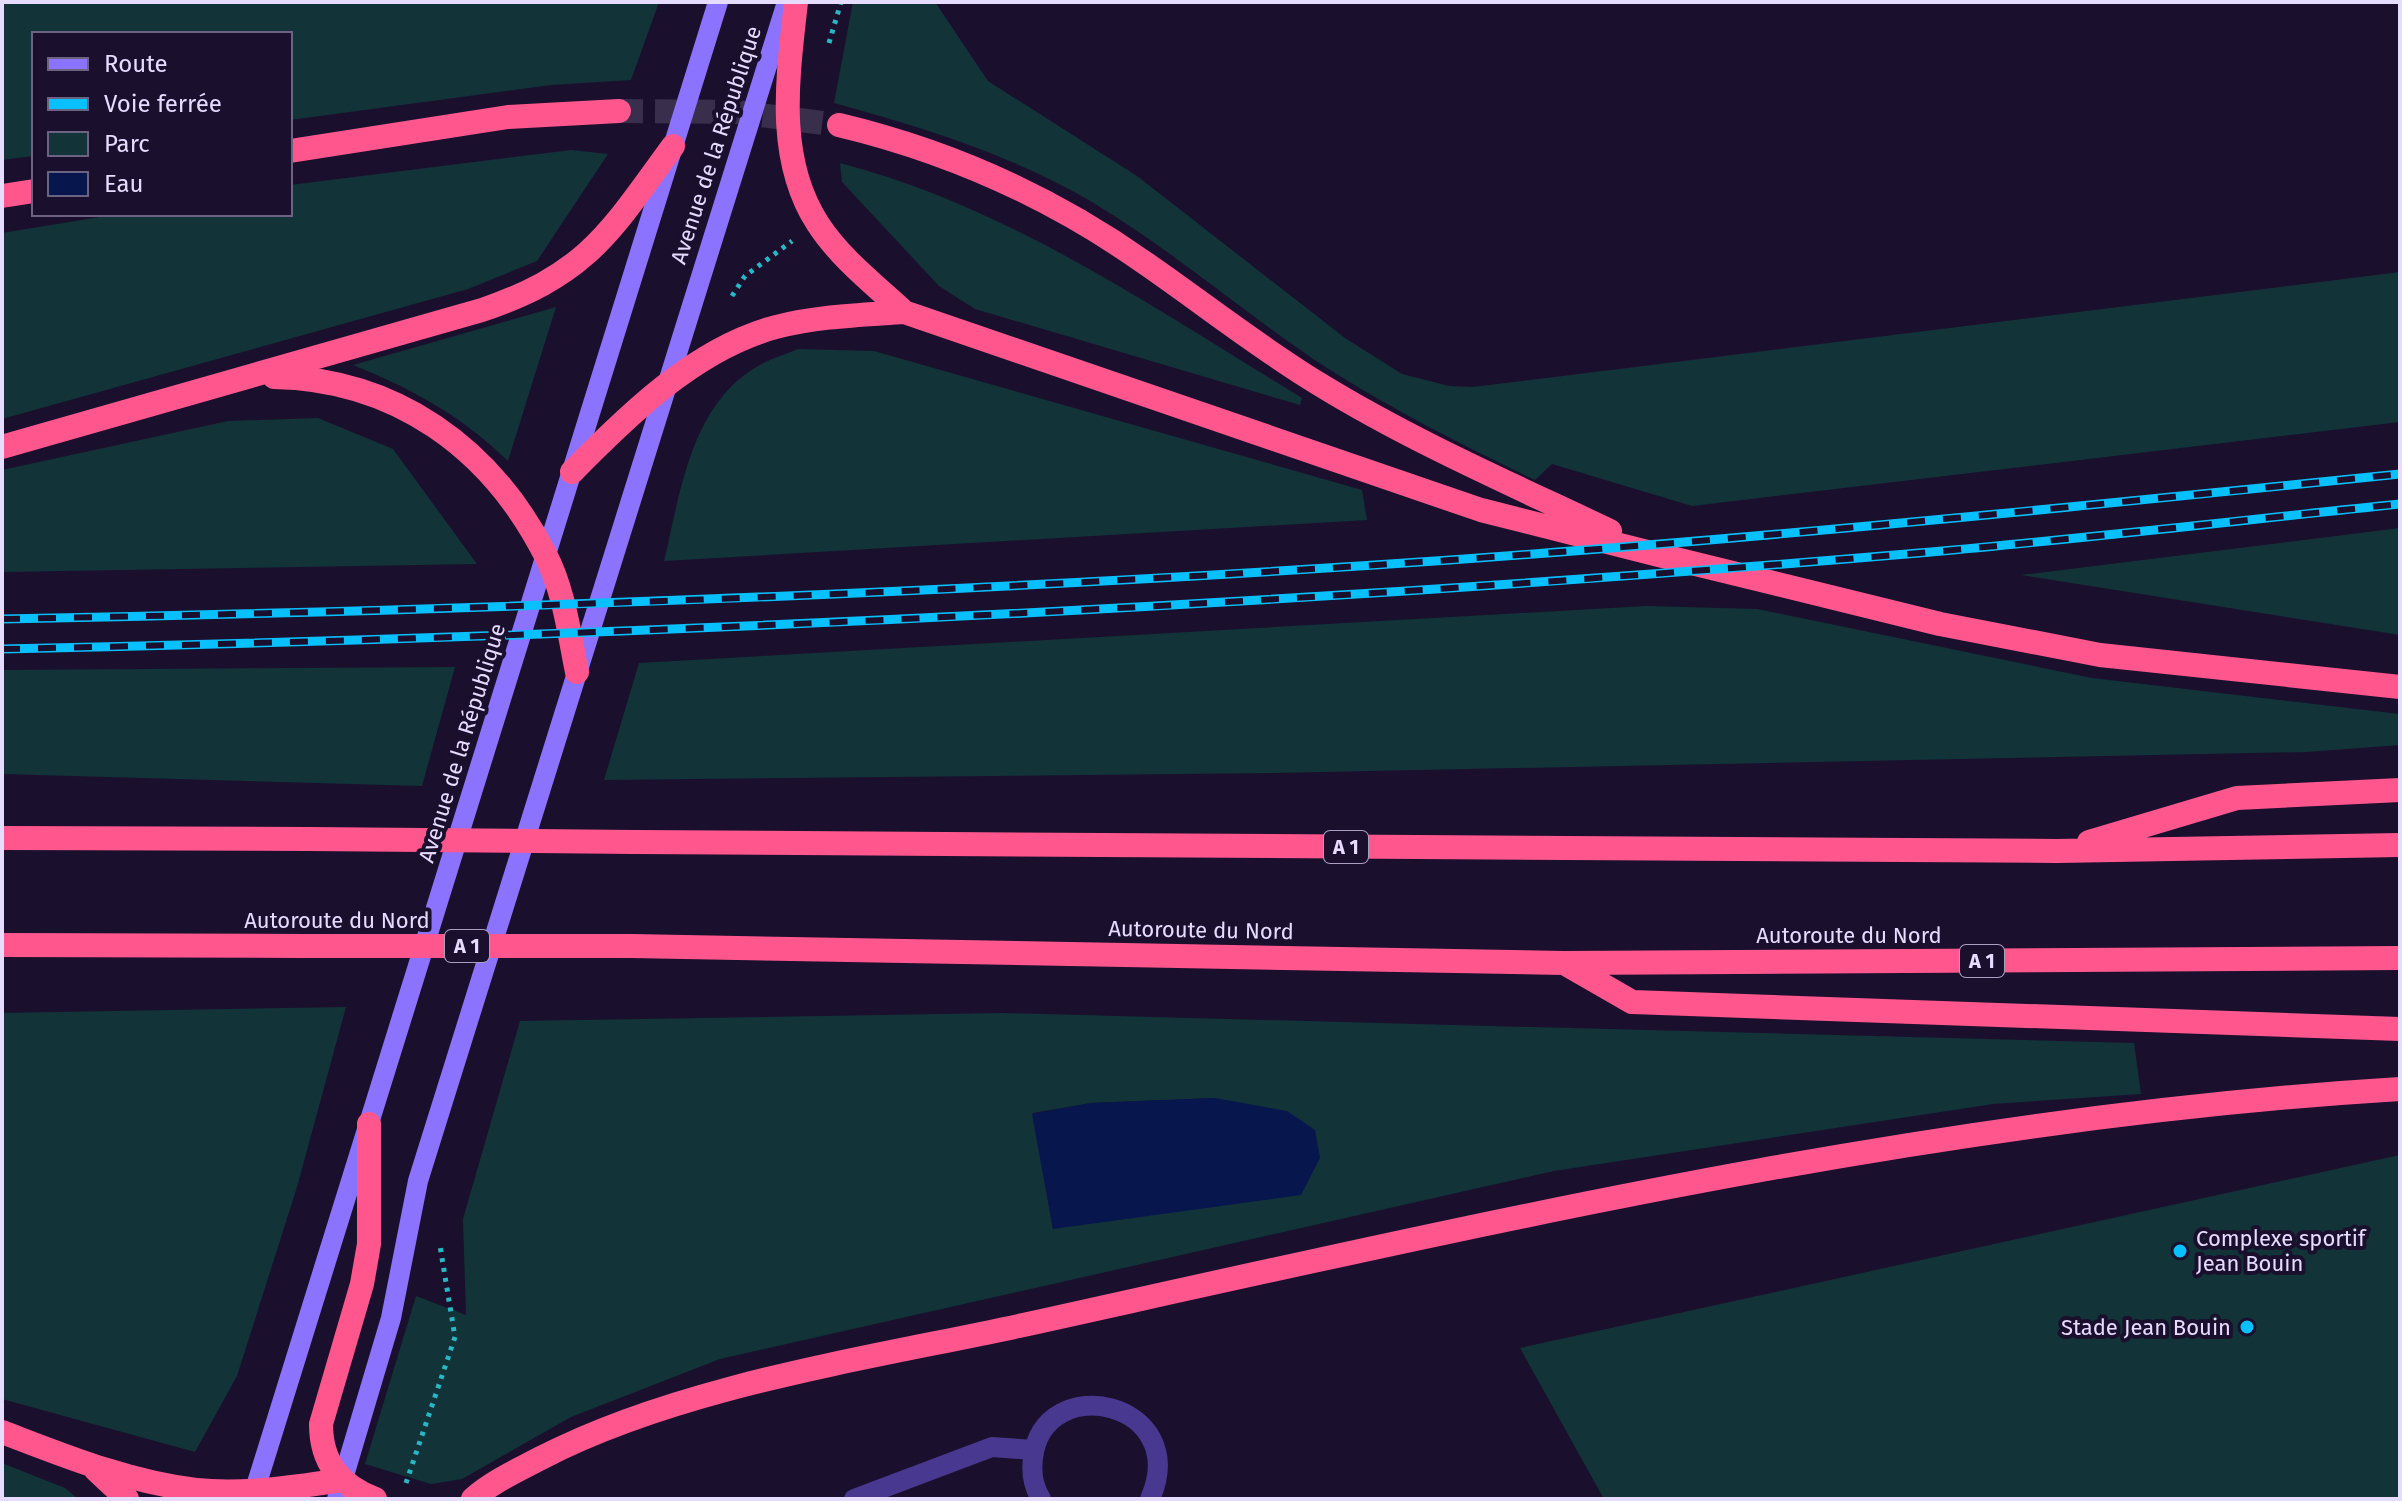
<svg xmlns="http://www.w3.org/2000/svg" width="2402" height="1501" font-family="'Fira Sans',sans-serif">
	<rect width="100%" height="100%" fill="#1a102d"/>
	<path fill="#123338" fill-rule="evenodd" d="M2 2H659L631 80 551 85 290 120V34H34V156L2 160Z
		M853 2H935L988 81 1137 176 1345 338 1402 374 1449 386 1473 387 2400 272V422L1692 506 1552 464 1535 480C1464 446 1393 410 1327 368 1242 312 1166 244 1078 194 1002 152 918 126 834 103Z
		M571 150 608 154 537 261 468 289 2 419V233L118 214H290V185Z
		M840 163C1009 207 1154 308 1302 398L1300 405 975 309 939 286 842 182Z
		M556 307 508 461C463 417 411 388 353 365Z
		M798 349 874 351 1362 490 1367 520 664 561C680 495 690 409 753 369 766 360 784 355 798 349Z
		M318 418 393 449 477 564 2 572V470L228 421Z
		M2400 528V635L2021 575Z
		M1646 606 1757 609 2092 678 2400 714V745L2306 752 1273 773 604 780 639 663Z
		M455 667 422 786 2 774V670Z
		M346 1007 297 1187 237 1376 195 1452 2 1399V1013Z
		M1002 1013 2134 1043 2141 1094 1993 1104 1554 1171 720 1359 571 1417 462 1479 431 1484 365 1464 416 1296 466 1315 463 1219 520 1021ZM1215 1098 1053 1229 1033 1113 1091 1103Z
		M2400 1155V1499H1604L1520 1348Z
		M2 1463 65 1488 78 1499H2Z"/>
	<path fill="#08164e" d="M1215 1098 1287 1111 1315 1130 1320 1158 1301 1195 1053 1229 1032 1114 1091 1103Z"/>
	<g fill="none" stroke-linecap="round" stroke-linejoin="round">
		<path stroke="#392f4c" stroke-width="24" stroke-dasharray="24 12" stroke-linecap="butt" d="M619 111 737 112 839 125"/>
		<path stroke="#29b7c6" stroke-width="5" stroke-dasharray="4 6" stroke-linecap="butt" d="M829 43 841 2
			M732 296 745 276 792 241
			M406 1483 455 1337 440 1246"/>
		<path stroke="#49388f" stroke-width="20" d="M854 1499 992 1447 1034 1450
			M1041 1499C1033 1486 1031 1473 1033 1458 1043 1369 1193 1401 1150 1499"/>
		<path stroke="#8c73ff" stroke-width="20" d="M252 1499 718 2
			M337 1499 391 1318 418 1181 787 2"/>
		<path stroke="#ff578d" stroke-width="24" d="M796 2C788 76 775 158 818 224 840 258 875 285 904 312
			M839 125C948 151 1053 198 1145 263 1203 303 1258 347 1319 384 1412 441 1511 484 1610 531
			M290 151 508 117 619 111
			M2 196 34 191
			M274 377C395 379 490 447 545 554 564 590 569 633 577 672
			M2 447 482 310C588 274 610 232 673 146
			M572 472C628 415 696 348 776 327 818 316 862 315 904 312L1481 510 1659 555 1940 624 2100 655 2400 687
			M2 838 309 839
			M635 842 2057 851 2400 845
			M2089 842 2237 798 2400 790
			M2 945 304 946
			M631 946 1564 963 2400 958
			M1566 964 1632 1002 2400 1029
			M369 1124V1244L362 1284 321 1424C321 1463 340 1485 375 1499
			M2 1432C65 1456 128 1482 196 1490 244 1495 295 1487 343 1480
			M96 1470 127 1499
			M473 1499C492 1482 518 1470 541 1458 682 1385 872 1358 1028 1324 1481 1224 1936 1117 2400 1089"/>
		<defs>
			<path id="rail" d="M2 619C485 610 968 593 1450 560 1767 538 2084 506 2400 474
				M2 649C646 636 1290 606 1931 552 2088 538 2244 520 2400 504"/>
		</defs>
		<use href="#rail" stroke="#08c0ff" stroke-width="9"/>
		<use href="#rail" stroke="#1a102d" stroke-width="6" stroke-dasharray="18" stroke-linecap="butt"/>
		<path stroke="#ff578d" stroke-width="24" d="M309 839 635 842
			M304 946H631"/>
	</g>
	<g fill="#08c0ff" stroke="#1a102d" stroke-width="3">
		<circle cx="2180" cy="1251" r="8"/>
		<circle cx="2247" cy="1327" r="8"/>
	</g>
	<g text-anchor="middle" dominant-baseline="central" stroke-width="8" stroke-linejoin="round" paint-order="stroke">
		<g fill="#1a102d" stroke="#a99fc0" stroke-width="2">
			<rect x="1324" y="831" width="44" height="32" rx="6"/>
			<rect x="445" y="930" width="44" height="32" rx="6"/>
			<rect x="1960" y="945" width="44" height="32" rx="6"/>
		</g>
		<g font-size="20" font-weight="bold" fill="#e6dcff">
			<text x="1346" y="847">A 1</text>
			<text x="467" y="946">A 1</text>
			<text x="1982" y="961">A 1</text>
		</g>
		<g font-size="22" fill="#e6dcff" stroke="#1a102d">
			<text transform="translate(716 145) rotate(-72)">Avenue de la République</text>
			<text transform="translate(462 743) rotate(-73)">Avenue de la République</text>
			<text x="337" y="920">Autoroute du Nord</text>
			<text transform="translate(1201 930) rotate(1)">Autoroute du Nord</text>
			<text x="1849" y="935">Autoroute du Nord</text>
		</g>
		<g font-size="22" fill="#e6dcff" stroke="#1a102d" text-anchor="start">
			<text x="2196" y="1238">Complexe sportif<tspan x="2196" dy="25">Jean Bouin</tspan></text>
			<text x="2231" y="1327" text-anchor="end">Stade Jean Bouin</text>
		</g>
	</g>
	<rect width="2402" height="1501" fill="none" stroke="#e6dcff" stroke-width="8"/>
	<rect x="32" y="32" width="260" height="184" fill="#1a102d" stroke="#6c6281" stroke-width="2"/>
	<rect x="48" y="58" width="40" height="12" fill="#8c73ff" stroke="#6c6281" stroke-width="2"/>
	<text x="104" y="72" font-size="24" fill="#e6dcff">Route</text>
	<rect x="48" y="98" width="40" height="12" fill="#08c0ff" stroke="#6c6281" stroke-width="2"/>
	<text x="104" y="112" font-size="24" fill="#e6dcff">Voie ferrée</text>
	<rect x="48" y="132" width="40" height="24" fill="#123338" stroke="#6c6281" stroke-width="2"/>
	<text x="104" y="152" font-size="24" fill="#e6dcff">Parc</text>
	<rect x="48" y="172" width="40" height="24" fill="#08164e" stroke="#6c6281" stroke-width="2"/>
	<text x="104" y="192" font-size="24" fill="#e6dcff">Eau</text>
</svg>
